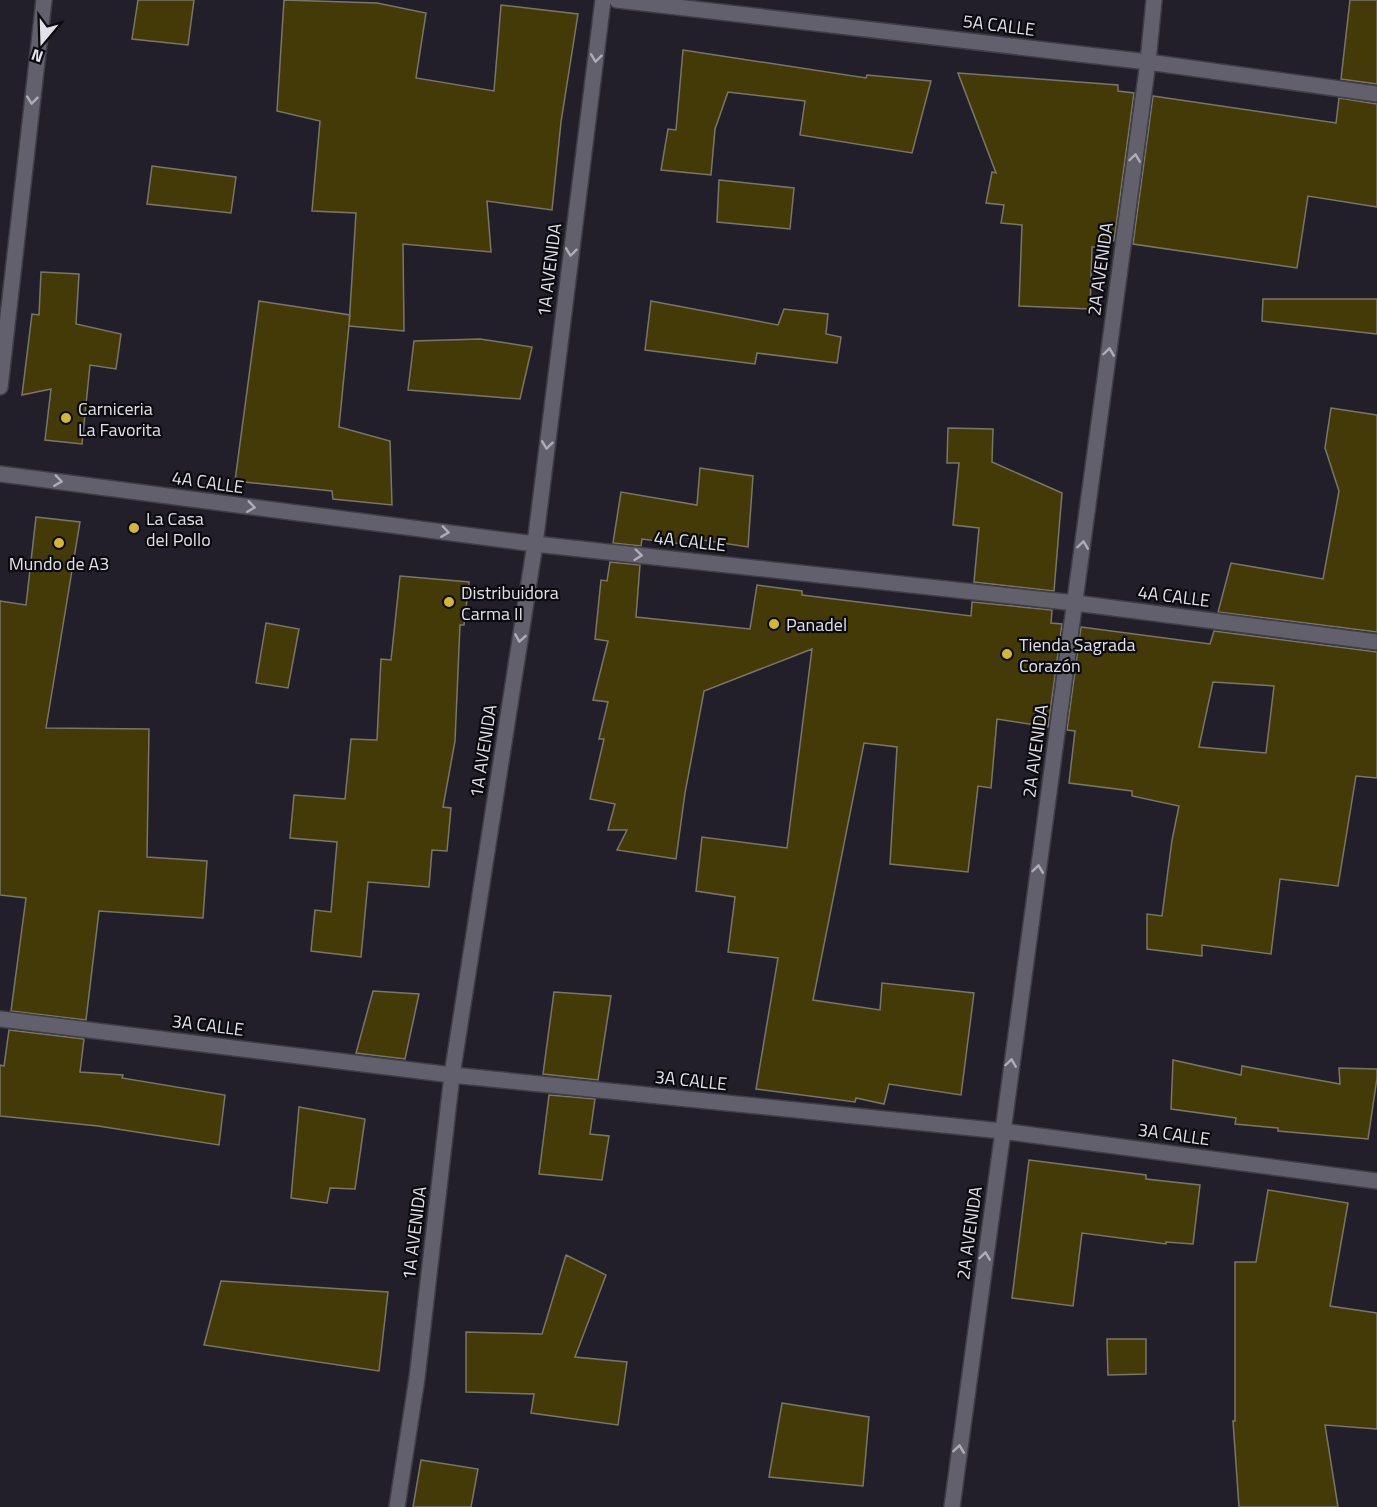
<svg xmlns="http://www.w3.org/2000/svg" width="1377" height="1507" font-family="'Titillium Web',sans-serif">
	<rect width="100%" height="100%" fill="#221f2b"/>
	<path fill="#443a07" stroke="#797668" stroke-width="1.5" fill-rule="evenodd" d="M138 0H194L188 45 132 39Z
		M284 0 377 3 426 13 416 78 494 91 501 5 578 14 561 122 552 210 487 201 491 252 403 244 404 331 349 326 356 213 312 211 320 121 277 111Z
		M1350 0H1377V84L1341 79Z
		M683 50 866 78 867 75 931 81 912 153 800 135 805 101 728 92 715 129 711 175 661 170 668 129 676 130Z
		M958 73 1118 85V91L1134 93 1114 241 1098 239 1096 247H1092L1090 309 1019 306 1022 225 1001 223 1004 205 986 203 992 172 996 173Z
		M1153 96 1336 123 1339 98 1377 104V207L1308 196 1297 268 1133 244Z
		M152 166 236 177 231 213 147 204Z
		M719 180 794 188 790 229 717 222Z
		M41 272 79 274 76 324 121 334 116 369 90 365 82 444 45 440 51 389 22 395 32 314 39 315Z
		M1263 299H1377V334L1262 321Z
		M259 301 350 315 339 427 390 441 392 505 333 499 332 491 235 481Z
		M651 301 778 325 784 309 828 314 826 334 841 337 837 363 757 353 755 364 645 350Z
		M480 339 532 347 520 399 408 390 414 341Z
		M1331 408 1377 415V632L1218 612 1231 563 1323 579 1339 491 1325 448Z
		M948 428 993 429 992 462 1062 493 1054 591 974 582 979 528 953 525 959 463H947Z
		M700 468 753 476 748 547 683 537 682 544 642 539 641 546 613 543 621 492 697 505Z
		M36 517 80 522 46 728 149 729 147 857 207 861 203 918 99 911 86 1020 11 1011 26 898 0 895V601L26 605Z
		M610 562 640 565 636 617 750 629 757 585 802 591V595L971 616 972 602 1052 610 1051 623 1062 624 1048 727 997 719 991 788 978 786 968 872 890 864 897 747 864 743 813 1000 880 1010 882 983 974 993 961 1095 889 1084 884 1104 856 1098 855 1102 756 1089 778 958 728 952 735 897 696 891 702 837 787 848 812 649 704 691 685 793 676 859 617 850 627 830H608L615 804 590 799 604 739H599L608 702 593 700 608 641 595 639 601 580 607 581Z
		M400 576 469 582 464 625H460L455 741 443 807 451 808 447 851 432 850 429 887 368 882 361 957 311 951 315 910 331 912 337 842 290 838 294 795 345 799 351 739 377 740 381 659 391 660Z
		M266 623 299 629 288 688 256 683Z
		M1081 627 1210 644 1214 631 1377 652V778L1356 776 1338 886 1280 879 1271 954 1202 945V956L1147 949V914L1162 916 1172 840 1179 806 1132 796V791L1069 783 1075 731 1067 730ZM1213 682 1274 686 1266 753 1199 747Z
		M373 991 419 994 405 1059 356 1053Z
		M554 992 611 996 598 1080 543 1074Z
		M9 1030 84 1039 80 1072 123 1075 122 1078 225 1095 219 1145 98 1126 0 1116V1065L4 1066Z
		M1173 1060 1241 1075 1242 1066 1340 1084 1339 1068 1377 1069V1078L1368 1139 1278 1131V1128L1235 1124 1236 1118 1171 1109Z
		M549 1095 595 1099 590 1134 609 1136 602 1180 539 1174Z
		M299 1107 365 1119 355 1189 330 1188 327 1203 291 1198Z
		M1029 1160 1146 1175V1179L1200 1185 1193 1244 1166 1242V1244L1082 1233 1073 1306 1012 1298Z
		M1268 1190 1348 1203 1330 1306 1377 1313V1429L1325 1425 1338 1507H1239L1233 1421H1235V1262H1256Z
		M566 1255 606 1275 575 1357 627 1362 618 1425 531 1413 534 1394 466 1392V1332L542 1334Z
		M221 1281 388 1292 379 1371 204 1345Z
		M1107 1339H1146V1374L1108 1375Z
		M782 1403 869 1417 863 1486 769 1477Z
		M421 1460 478 1469 471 1507H413Z"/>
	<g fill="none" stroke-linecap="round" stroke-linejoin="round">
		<defs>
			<path id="minor" d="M617 0 1148 62 1377 94
				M0 387 44 0
				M0 474 535 544 1075 603 1377 642
				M0 1019 452 1075 1002 1131 1377 1181
				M397 1507 417 1378 452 1075 535 544 603 0
				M952 1507 1148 62 1154 0"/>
		</defs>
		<use href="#minor" stroke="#3f3d46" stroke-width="18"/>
		<use href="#minor" stroke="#63606d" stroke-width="15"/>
	</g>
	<defs><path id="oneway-chevron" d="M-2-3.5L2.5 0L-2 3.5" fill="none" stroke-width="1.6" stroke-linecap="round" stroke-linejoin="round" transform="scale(1.5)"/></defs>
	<g stroke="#afadb7">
		<use href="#oneway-chevron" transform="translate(596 58) rotate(97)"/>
		<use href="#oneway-chevron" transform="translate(32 100) rotate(96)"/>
		<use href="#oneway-chevron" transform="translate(1135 158) rotate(-82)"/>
		<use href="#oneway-chevron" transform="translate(571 252) rotate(97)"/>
		<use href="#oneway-chevron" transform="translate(1109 352) rotate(-82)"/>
		<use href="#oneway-chevron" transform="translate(547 445) rotate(97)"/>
		<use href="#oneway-chevron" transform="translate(58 481) rotate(8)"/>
		<use href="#oneway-chevron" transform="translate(251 507) rotate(8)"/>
		<use href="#oneway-chevron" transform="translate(445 532) rotate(8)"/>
		<use href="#oneway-chevron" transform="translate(1083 545) rotate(-82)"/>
		<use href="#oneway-chevron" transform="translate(638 555) rotate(6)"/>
		<use href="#oneway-chevron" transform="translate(520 638) rotate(99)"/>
		<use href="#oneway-chevron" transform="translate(1038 869) rotate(-82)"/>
		<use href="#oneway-chevron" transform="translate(1011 1063) rotate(-82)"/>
		<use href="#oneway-chevron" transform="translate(985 1256) rotate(-82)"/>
		<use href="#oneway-chevron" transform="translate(959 1449) rotate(-82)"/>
	</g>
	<g fill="#d2b736" stroke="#0b0a0f" stroke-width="2">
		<circle cx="66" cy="418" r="6"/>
		<circle cx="134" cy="528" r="6"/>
		<circle cx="59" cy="543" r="6"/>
		<circle cx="449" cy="602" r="6"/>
		<circle cx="774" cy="624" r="6"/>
		<circle cx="1007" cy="654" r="6"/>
	</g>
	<g text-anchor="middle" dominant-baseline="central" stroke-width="4.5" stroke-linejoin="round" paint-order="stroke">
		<g font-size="18" fill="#e2e0e8" stroke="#0b0a0f">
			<text transform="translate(999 25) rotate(7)">5A CALLE</text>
			<text transform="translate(1100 269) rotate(-82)">2A AVENIDA</text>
			<text transform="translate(549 270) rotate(-83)">1A AVENIDA</text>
			<text transform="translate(208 482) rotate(8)">4A CALLE</text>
			<text transform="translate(690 541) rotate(6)">4A CALLE</text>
			<text transform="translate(1174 596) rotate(7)">4A CALLE</text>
			<text transform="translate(483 751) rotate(-81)">1A AVENIDA</text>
			<text transform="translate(1035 751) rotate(-82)">2A AVENIDA</text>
			<text transform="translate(208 1025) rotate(7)">3A CALLE</text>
			<text transform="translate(691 1080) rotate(6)">3A CALLE</text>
			<text transform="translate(1174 1134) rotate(8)">3A CALLE</text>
			<text transform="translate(414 1233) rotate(-83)">1A AVENIDA</text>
			<text transform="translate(969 1233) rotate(-82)">2A AVENIDA</text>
		</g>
		<g font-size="18" fill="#e2e0e8" stroke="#0b0a0f" text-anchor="start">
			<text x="78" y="408">Carniceria<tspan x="78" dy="21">La Favorita</tspan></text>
			<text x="146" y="518">La Casa<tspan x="146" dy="21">del Pollo</tspan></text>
			<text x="59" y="563" text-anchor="middle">Mundo de A3</text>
			<text x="461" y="592">Distribuidora<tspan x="461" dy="21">Carma II</tspan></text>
			<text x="786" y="624">Panadel</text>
			<text x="1019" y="644">Tienda Sagrada<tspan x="1019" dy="21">Corazón</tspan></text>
		</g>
	</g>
	<g transform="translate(42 42) rotate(199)" stroke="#0b0a0f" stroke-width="4.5" paint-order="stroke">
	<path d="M0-4.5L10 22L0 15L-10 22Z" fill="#e2e0e8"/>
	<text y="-9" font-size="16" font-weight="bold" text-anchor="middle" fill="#e2e0e8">N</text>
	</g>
</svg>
